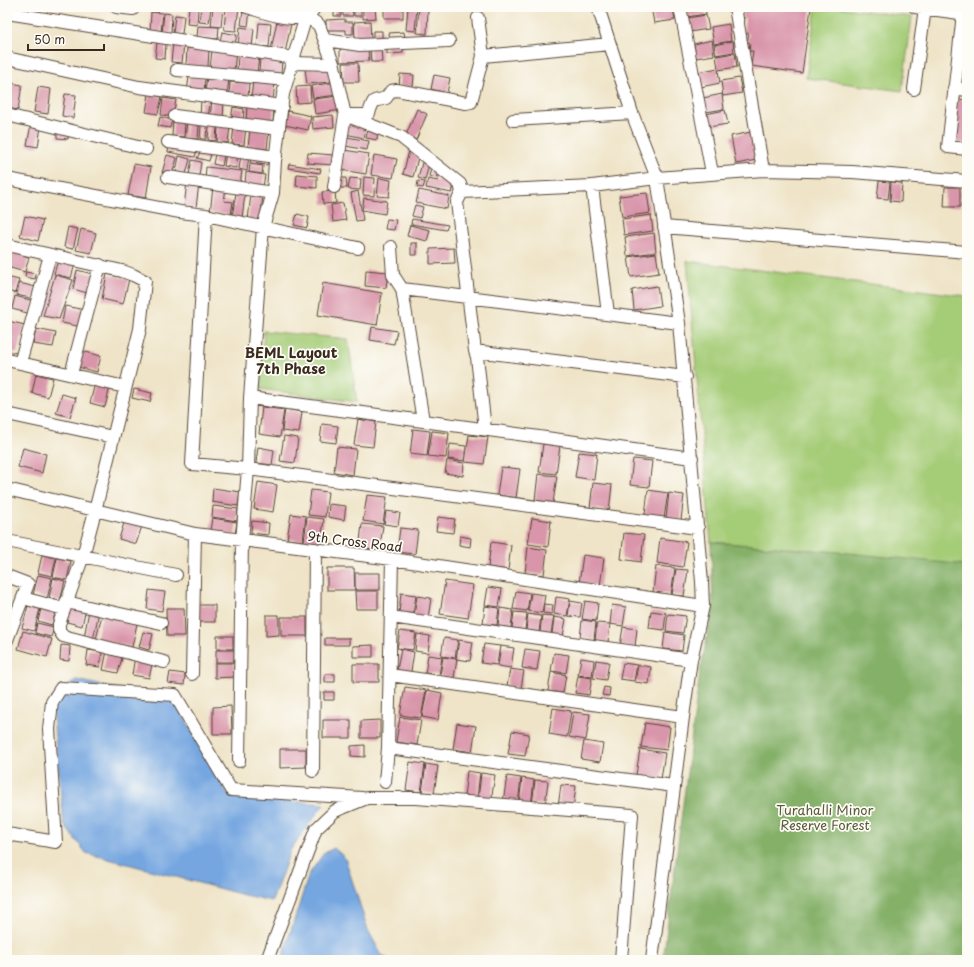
<svg xmlns="http://www.w3.org/2000/svg" width="974" height="967" font-family="'Playpen Sans',sans-serif">
	<rect width="100%" height="100%" fill="#fdfcf7"/>
	<filter id="ink" filterUnits="userSpaceOnUse"><feTurbulence type="fractalNoise" baseFrequency=".025" numOctaves="2"/><feDisplacementMap in="SourceGraphic" scale="8" xChannelSelector="R" yChannelSelector="G"/><feConvolveMatrix kernelMatrix="1 2 1 2 8 2 1 2 1" color-interpolation-filters="sRGB"/></filter>
	<filter id="wash" filterUnits="userSpaceOnUse"><feTurbulence type="fractalNoise" baseFrequency=".012" numOctaves="4" result="noise"/><feDisplacementMap in="SourceGraphic" scale="16" xChannelSelector="R" yChannelSelector="G"/><feGaussianBlur stdDeviation="0.9" result="paint"/><feColorMatrix in="noise" values="0 0 0 0 0 0 0 0 0 0 0 0 0 0 0 0 0 1.4 0 .05"/><feComposite in="paint" operator="in"/></filter>
	<g filter="url(#wash)">
		<rect width="100%" height="100%" fill="#efe4c8"/>
		<path fill="#a5cc77" stroke="#707b4a" d="M816 7H837L912 17 902 91 806 78Z
			M687 261 967 296V567L837 552 711 542Z
			M264 331 348 339 357 402 260 389Z"/>
		<path fill="#84b068" stroke="#606d43" d="M711 542 837 552 967 565V960H663L700 672 713 608Z"/>
		<path fill="#75a6e0" stroke="#58687f" d="M76 680 175 701 229 796 324 804 291 849 272 901 244 895 86 853 64 825 51 698Z
			M334 848 345 858 368 930 381 954 389 960H284V952L309 874 324 853Z"/>
		<g id="blocks">
			<path fill="#d996aa" d="M189 7H198L197 25 187 24Z
				M201 7H211L209 23 199 22Z
				M213 7H223L221 27 211 26Z
				M226 7H239L236 31 224 30Z
				M291 7H302L301 13 291 11Z
				M334 7H341V16H334Z
				M343 7H352L353 16H343Z
				M363 7H375L376 18 363 19Z
				M384 7H403V18H384Z
				M408 7H417L415 31 406 30Z
				M419 7 428 8 427 34 417 33Z
				M651 7H673L675 20 654 23Z
				M685 7H705L706 14 687 17Z
				M744 7 811 8 802 73 751 66 753 51H749L750 43 747 42 749 34 743 33 745 18H742Z
				M354 8H361V16H354Z
				M243 10 250 11 248 26 241 25Z
				M151 12 163 13 161 33 150 32Z
				M164 13 172 14 171 33H162Z
				M175 15 184 16 182 34 173 33Z
				M706 15 709 29 689 32 687 18Z
				M345 19V22H353V34H346V30H326V20Z
				M277 21 291 24 285 53 271 50Z
				M370 21 371 39H355L354 22Z
				M259 23 271 24 269 47 257 46Z
				M729 24 731 41 714 44 711 27Z
				M198 26 219 27 218 39 197 37Z
				M240 27 254 29 252 47 238 46Z
				M373 31H382V41L373 42Z
				M222 32 237 35 235 44 220 41Z
				M404 32 405 39 390 40 389 33Z
				M712 40 714 55 696 58 694 44Z
				M733 41 734 52 716 55 714 45Z
				M157 43 166 44 165 59 155 58Z
				M173 43 184 44 182 63 171 62Z
				M403 44V53L387 54V46Z
				M187 48 209 50 208 67 186 65Z
				M368 48 369 61 340 62V49Z
				M370 48H381L382 62H371Z
				M212 50 236 52 234 71 210 69Z
				M735 53 737 67 718 70 720 83 701 87 698 72 718 68 716 56Z
				M238 54 259 56 257 74 237 72Z
				M260 58 282 60 281 75 259 73Z
				M343 63H358L359 82H344Z
				M329 67 331 82 307 84 305 69Z
				M400 74 414 75 413 87 399 86Z
				M434 75 450 78 447 93 431 89Z
				M207 76 229 78 227 96 205 94Z
				M189 77 205 78 204 93 187 91Z
				M739 78 742 93 723 96 721 81Z
				M253 80 275 82 273 101 251 99Z
				M230 82 249 83 248 98 229 96Z
				M336 82 338 95 313 98 311 86Z
				M11 83 22 85 18 110 7 108Z
				M310 86 311 102 297 103 296 87Z
				M38 87 51 89 48 114 34 112Z
				M65 94 76 95 73 118 62 116Z
				M149 94 162 97 158 114 146 112Z
				M722 94 724 109 706 112 703 98Z
				M339 96 341 110 315 114 313 99Z
				M163 98 176 100 173 117 161 115Z
				M212 99 224 100 223 119 210 118Z
				M957 99 967 100V143L953 142Z
				M201 101 210 102 208 118 200 117Z
				M247 104 274 106 273 124 246 122Z
				M233 107 244 109 243 121 231 120Z
				M417 109 427 114 416 140 406 135Z
				M725 110 728 124 708 127 706 114Z
				M288 111 311 116 308 130 285 125Z
				M333 115 334 127 313 129 312 117Z
				M160 117 172 120 170 128 158 126Z
				M173 120 185 121 184 137 172 136Z
				M187 121 199 122 198 139 185 138Z
				M348 122 367 125 364 138 345 134Z
				M31 124 41 126 38 147 27 145Z
				M201 124 207 125 206 139H200Z
				M209 125 217 126 216 141 208 140Z
				M218 126 230 127 228 143 217 142Z
				M234 126 246 127 244 145 232 144Z
				M250 129 269 131 267 149 248 147Z
				M368 129 378 131 377 140 366 138Z
				M57 131H69L68 139 57 138Z
				M751 132 756 160 736 164 731 136Z
				M347 137 369 141 367 150 345 146Z
				M169 145 197 150 195 157 168 152Z
				M344 150 369 154 366 174 341 170Z
				M201 151 211 154 209 161 197 158Z
				M409 151 419 154 413 177 403 174Z
				M226 152 238 154 236 168 224 166Z
				M308 153 334 155 333 165 307 163Z
				M215 154 224 155 222 166 213 164Z
				M241 154 249 155 247 171 239 169Z
				M167 155 177 158 172 175 162 173Z
				M374 155 397 159 393 178 371 175Z
				M179 156 190 159 186 174 176 172Z
				M251 157 268 159 267 165 250 163Z
				M423 159 430 160 425 180 418 178Z
				M192 160 201 162 199 176 189 174Z
				M134 164 151 167 146 198 128 195Z
				M250 164 263 166 262 174 249 172Z
				M289 164 321 169 320 173 288 168Z
				M432 166 439 168 436 178 429 176Z
				M206 167 242 171 240 184 205 180Z
				M246 172 265 175 263 187 245 185Z
				M297 174 317 176V188L296 186Z
				M364 177 375 178 374 196 363 195Z
				M438 177 455 181 452 193 426 188 428 179 438 181Z
				M339 178H346L347 188H339Z
				M350 178 361 179 360 190 348 189Z
				M379 178 391 180 389 197 377 196Z
				M418 181 425 182 423 188 417 187Z
				M879 181 890 182 888 199 877 198Z
				M187 182 199 183 196 208 184 207Z
				M891 182 902 183 901 202 890 201Z
				M213 187 226 188 224 201 233 202 231 215 210 213Z
				M945 187H960V207H944Z
				M419 190 449 196 447 209 416 203Z
				M335 191 336 203 323 204 322 192Z
				M358 191 363 220 356 221 351 193Z
				M236 193 245 194 242 218 232 217Z
				M647 193 650 213 622 217 619 196Z
				M251 194 263 195 260 221 248 220Z
				M364 198 387 201 385 214 362 210Z
				M343 203 346 220 333 222 331 205Z
				M415 205 423 207 420 218 412 216Z
				M297 214 309 217 307 228 294 225Z
				M651 215 653 231 624 235 622 219Z
				M25 216 43 220 38 241 20 236Z
				M387 219 396 220 394 230 385 229Z
				M412 219 448 225 446 230 411 224Z
				M410 225 430 230 427 241 407 236Z
				M68 227 78 229 73 249 64 247Z
				M81 229 96 233 91 253 76 250Z
				M654 233 656 252 627 256 625 237Z
				M411 243H417V255H411Z
				M454 248 455 263 430 264V249Z
				M7 251 29 257 25 272 7 267Z
				M656 253 659 273 631 277 628 257Z
				M58 260 75 264 71 278 54 274Z
				M77 270 96 275 91 294 73 289Z
				M366 270 388 272 386 288 365 286Z
				M26 272 36 274 35 279 25 277Z
				M107 274 129 279 123 304 102 299Z
				M55 275 73 280 59 319 43 316Z
				M7 277 19 280 15 293 7 291Z
				M19 283 36 287 34 299 17 295Z
				M323 283 382 293 377 325 318 315Z
				M657 286 660 306 634 310 632 290Z
				M15 296 34 301 31 314 12 309Z
				M65 306 85 310 82 327 62 323Z
				M8 321 25 325 17 353 7 351V325Z
				M372 327 397 331 394 344 370 340Z
				M36 329 56 333 53 347 33 344Z
				M82 351 101 356 97 372 78 367Z
				M36 374 53 378 48 397 32 393Z
				M95 383 110 387 105 407 90 403Z
				M134 389 152 393 150 402 132 398Z
				M62 394 76 398 70 417 56 413Z
				M262 407 284 410 280 437 259 434Z
				M285 409 302 412 299 433 282 431Z
				M358 419 376 422 373 447 354 445Z
				M322 424 338 426 336 443 320 441Z
				M413 429 430 431 427 456 410 454Z
				M432 431 449 433 446 458 428 456Z
				M469 435 488 437 484 464 465 462Z
				M284 436 298 438 295 463 280 461Z
				M450 444 466 446 464 461 448 459Z
				M543 444 560 446 556 474 539 472Z
				M258 447 274 450 272 465 256 463Z
				M337 447 356 449 353 475 334 472Z
				M23 448 46 454 42 473 18 467Z
				M579 452 597 454 594 480 575 477Z
				M633 459 652 461 649 487 630 485Z
				M447 460 464 463 463 476 445 473Z
				M501 467 520 469 516 498 497 495Z
				M538 474 557 476 553 503 535 500Z
				M258 482 277 485 273 512 254 509Z
				M593 483 612 485 609 511 590 508Z
				M213 488 240 492 238 506 212 502Z
				M311 490 328 492 325 517 308 515Z
				M648 490 668 493 664 518 645 515Z
				M669 493 684 495 681 520 666 518Z
				M367 495 387 497 383 524 363 521Z
				M329 504 346 506 344 520 328 517Z
				M213 506 238 509 237 521 212 517Z
				M386 511 400 513 398 526 384 524Z
				M291 514 306 516 303 541 287 539Z
				M307 517 324 519 321 544 304 542Z
				M438 517 455 519 453 533 436 531Z
				M212 518 237 522 235 535 210 531Z
				M532 518 551 521 548 547 528 544Z
				M125 520 142 526 136 544 119 539Z
				M252 521 269 523 268 535 251 533Z
				M362 524 383 526 379 553 359 550Z
				M400 528 418 530 415 554 397 552Z
				M624 533 644 535 641 562 621 559Z
				M460 536 471 538 470 547 459 545Z
				M660 538 687 542 683 567 657 563Z
				M491 542 511 545 508 570 488 567Z
				M528 547 547 550 544 575 525 573Z
				M42 555 56 558 52 576 38 573Z
				M583 555 604 558 600 586 579 583Z
				M57 558 71 561 67 580 53 577Z
				M656 566 675 568 671 595 653 592Z
				M327 568H354L355 590H327Z
				M676 569 688 570 684 596 672 595Z
				M355 573H380V590H355Z
				M38 575 52 578 47 599 33 595Z
				M53 578 65 581 60 601 49 598Z
				M445 581 473 585 468 618 440 614Z
				M488 587 502 589 499 607 485 605Z
				M149 590 165 592 162 611 147 609Z
				M355 591H378V609H356Z
				M516 591 530 593 527 611 513 609Z
				M401 593 416 595 413 615 399 613Z
				M531 593 545 595 542 613 528 611Z
				M417 596 431 598 428 618 414 616Z
				M556 597 570 599 567 616 554 614Z
				M570 601 582 603 580 617 568 616Z
				M585 601 598 603 596 621 582 619Z
				M544 604 553 605 552 614 543 613Z
				M70 605 86 608 82 626 67 622Z
				M197 605H215V622H197Z
				M612 605 626 607 623 626 610 624Z
				M28 606 40 609 34 631 22 628Z
				M485 606 499 608 497 625 483 624Z
				M166 608H184L185 636H167Z
				M500 608 513 610 511 628 498 626Z
				M41 609 55 613 52 625 38 621Z
				M89 610 99 612 93 640 84 638Z
				M103 611 138 619 132 647 96 639Z
				M651 611 666 613 664 630 649 628Z
				M514 612 527 613 525 630 512 628Z
				M528 614 541 616 539 632 526 630Z
				M668 614 686 616 683 633 666 631Z
				M266 615H279V635L266 636Z
				M542 615 554 616 551 634 540 632Z
				M281 617H307V636H281Z
				M554 617 566 619 563 636 552 634Z
				M582 620 596 622 594 640 580 638Z
				M37 623 54 627 51 637 35 633Z
				M597 623 610 624 608 642 595 640Z
				M623 627 637 629 635 647 620 646Z
				M23 631 52 639 47 657 18 649Z
				M400 631 416 633 413 650 397 648Z
				M143 632 153 634 149 650 139 647Z
				M665 632 684 635 682 651 663 649Z
				M417 634 430 636 428 653 415 651Z
				M217 636H233V649H217Z
				M325 638H349V645H325Z
				M444 638 458 640 455 658 441 656Z
				M459 640 473 642 470 661 456 659Z
				M484 644 500 646 497 665 481 663Z
				M61 645 70 646 69 661 60 660Z
				M373 645V657H353V646Z
				M501 646 514 648 511 668 498 666Z
				M401 649 414 652 411 672 397 670Z
				M525 649 540 651 537 670 522 668Z
				M88 650 102 652 100 667 86 665Z
				M216 650H234V662H216Z
				M107 651 123 654 118 673 103 670Z
				M554 653 569 655 566 673 551 671Z
				M428 655 442 657 439 675 425 673Z
				M135 656 153 660 149 678 132 675Z
				M443 657 457 659 454 678 440 676Z
				M581 658 594 660 592 677 578 675Z
				M596 660 609 662 606 680 593 678Z
				M215 663H234V677L215 678Z
				M623 663 637 665 634 681 620 679Z
				M353 664H379V682H353Z
				M638 665 651 667 649 684 635 682Z
				M510 669 524 671 521 688 507 686Z
				M170 672 185 674 184 685 168 683Z
				M551 672 566 675 563 693 548 691Z
				M325 674H335V682H325Z
				M578 676 592 678 589 695 575 693Z
				M405 687 426 690 421 718 400 715Z
				M604 687 610 688 609 696 602 695Z
				M427 690 442 693 438 720 422 717Z
				M324 692H334V700H324Z
				M231 706 232 734H213V707Z
				M553 708 571 711 567 737 549 734Z
				M573 712 590 714 586 740 569 737Z
				M400 717 421 720 417 745 396 742Z
				M323 720H351V738H323Z
				M380 720V738H361V721Z
				M457 723 476 726 472 752 453 749Z
				M645 723 670 727 667 750 641 747Z
				M512 731 529 734 525 756 508 754Z
				M584 741 603 744 600 762 581 759Z
				M365 745V757L351 756V746Z
				M280 749H306V767L280 768Z
				M640 749 665 753 661 779 636 775Z
				M410 762 425 764 421 792 406 790Z
				M426 764 438 766 434 794 422 792Z
				M467 771 480 773 477 799 464 797Z
				M481 773 495 775 491 802 478 800Z
				M507 776 521 778 518 804 503 802Z
				M522 778 534 780 531 806 519 804Z
				M535 780 548 781 545 805 532 804Z
				M561 785 576 786 573 809 558 807Z"/>
		</g>
	</g>
	<g filter="url(#ink)">
		<use href="#blocks" fill-opacity="0" stroke="#564638" stroke-width="1"/>
		<g fill="none" stroke-linecap="round" stroke-linejoin="round">
			<defs>
				<path id="minor" d="M116 7 133 9V7
					M247 7C265 12 303 29 315 7
					M598 7 632 113 657 178 679 323 702 582 703 606 691 660 683 717 652 960
					M680 7 712 173
					M735 7 763 170
					M915 7 967 14
					M7 13 294 58
					M963 14 948 147 967 149
					M478 18 483 56 610 44
					M325 40 360 45 449 41
					M7 58 139 87 282 106
					M292 63 333 64
					M177 70 287 80
					M954 88 967 90
					M914 89 925 8
					M7 115 146 149
					M345 115 401 137 460 184 462 192 457 202 475 351 477 357 485 429
					M350 115H366L369 113C375 96 372 103 386 98L391 91 397 90 466 103 471 102 483 56
					M175 116 279 129
					M513 120 632 113
					M168 142 276 157
					M168 177 273 193
					M7 179 180 212 206 215 358 248
					M592 186 608 314
					M462 192 592 186 657 178 763 170 852 172 967 181
					M206 215 192 464 248 469 698 528
					M664 227 967 252
					M7 245 122 271 133 275 145 281 140 329 95 511 83 556 59 624V630L63 636 164 662
					M391 247 393 275 402 289
					M679 323 402 289 423 421 692 458
					M475 351 685 377
					M7 360 125 387
					M20 363 50 255
					M71 374 100 265
					M250 398 423 421
					M7 414 113 437
					M7 489 195 534 392 559 703 606
					M7 541 176 575
					M392 559 388 748 674 786
					M7 576 28 584 7 640
					M23 598 64 609
					M66 602 161 623
					M391 617 691 660
					M192 674 195 534
					M390 675 683 717
					M239 761 242 541 248 469 250 398 263 227 273 193 275 161 283 94 306 16 319 25 334 66 345 115 334 187
					M313 771 315 549
					M385 782 388 748
					M7 834 56 842 49 729 52 702 61 688 175 695 231 790 362 798
					M267 960 316 829 335 811 367 798H416L632 815 621 960"/>
			</defs>
			<use href="#minor" stroke="#564638" stroke-width="14"/>
			<use href="#minor" stroke="#fff" stroke-width="12"/>
		</g>
	</g>
	<g text-anchor="middle" dominant-baseline="central" stroke-width="3.5" stroke-linejoin="round" paint-order="stroke">
		<g font-size="13" fill="#3b2a1e" stroke="#fdfcf7">
			<text transform="translate(355 541) rotate(7)">9th Cross Road</text>
		</g>
		<g font-size="13" fill="#5b5b39" stroke="#fdfcf7">
			<text x="825" y="809">Turahalli Minor<tspan x="825" dy="15">Reserve Forest</tspan></text>
		</g>
		<g font-size="14" font-weight="bold" fill="#3b2a1e" stroke="#fdfcf7">
			<text x="291" y="352">BEML Layout<tspan x="291" dy="16">7th Phase</tspan></text>
		</g>
	</g>
	<rect width="974" height="967" fill="none" stroke="#fdfcf7" stroke-width="24"/>
	<path d="M28 44v6h76v-6" fill="none" stroke="#3b2a1e" stroke-width="2"/>
	<text x="34" y="44" font-size="12" fill="#3b2a1e" stroke="#fdfcf7" stroke-width="3" paint-order="stroke">50 m</text>
</svg>
